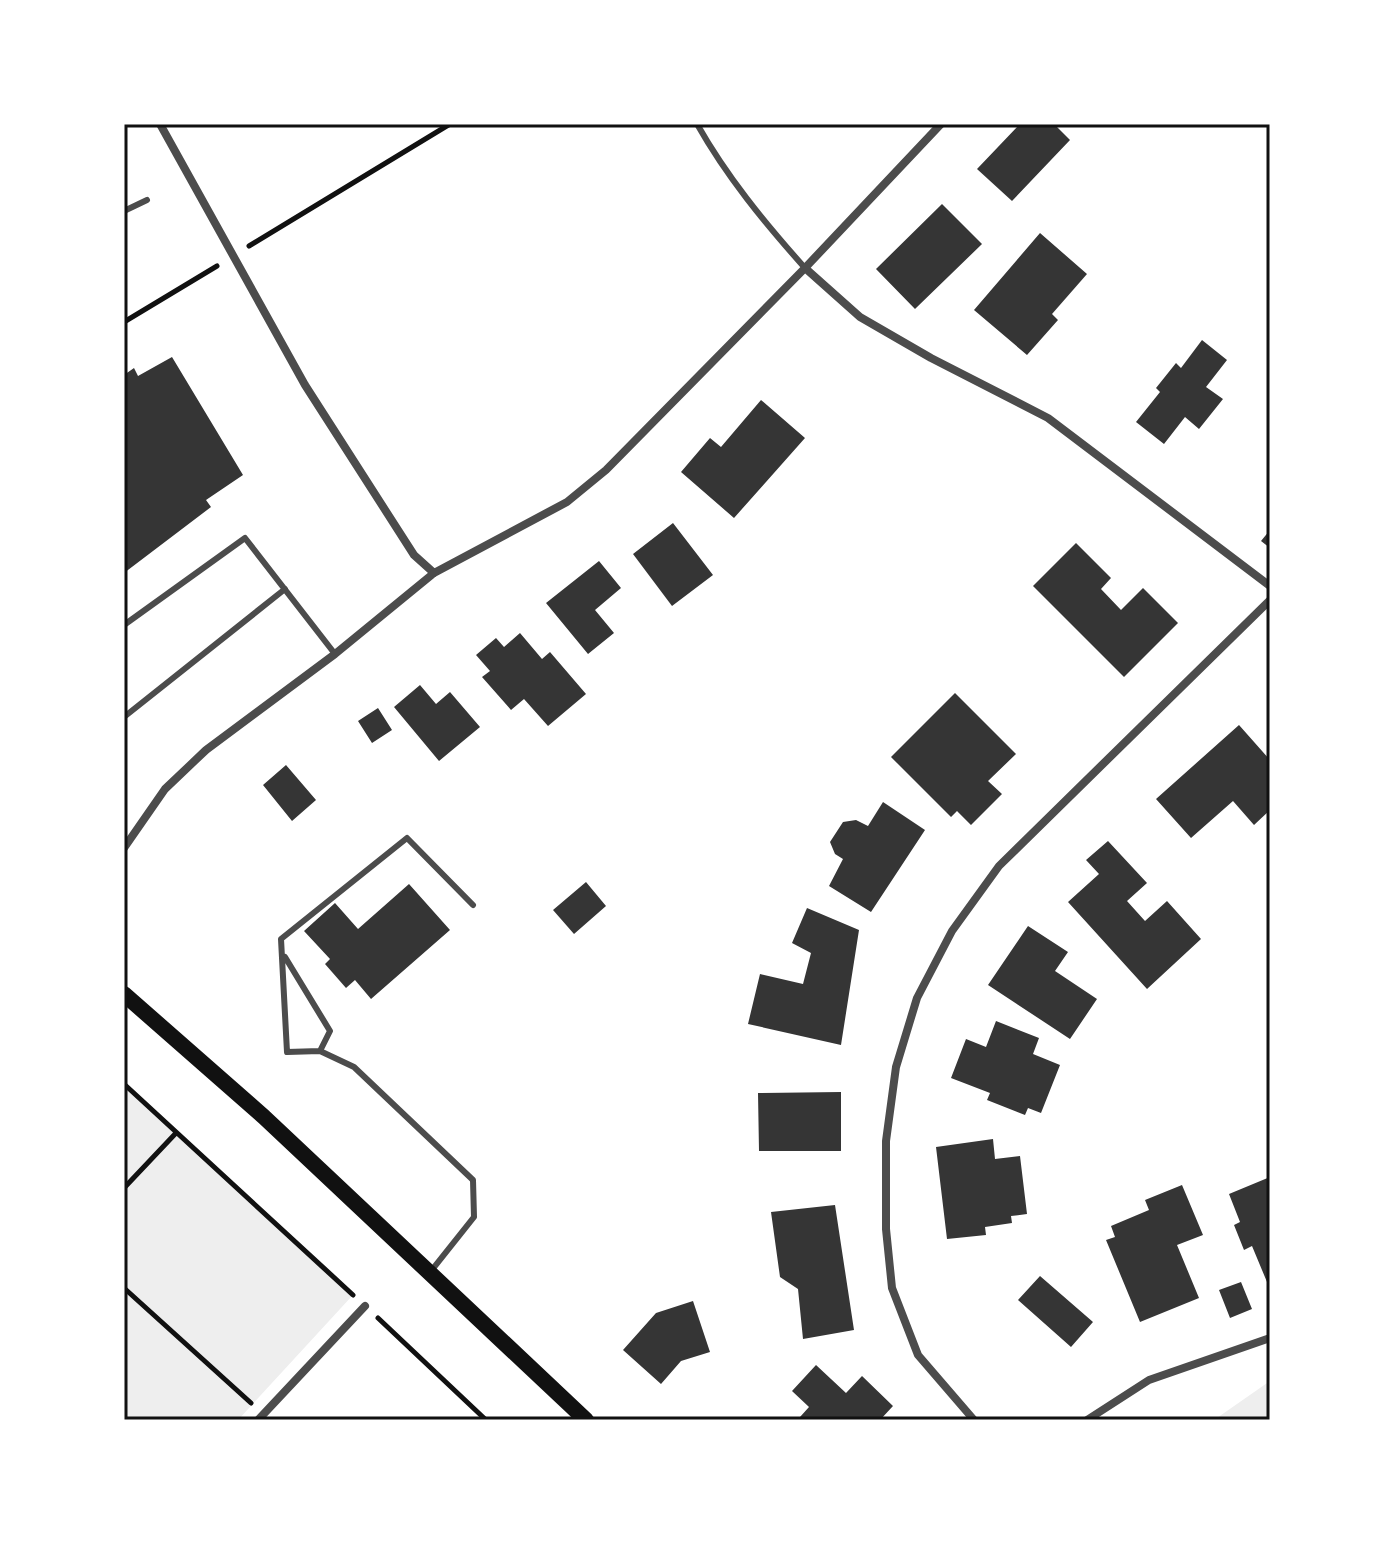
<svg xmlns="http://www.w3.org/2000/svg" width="1394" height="1544" font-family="'Golos Text',sans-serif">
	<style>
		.green { fill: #eee }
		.building { fill: #353535 }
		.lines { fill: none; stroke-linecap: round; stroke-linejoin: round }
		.path { stroke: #111; stroke-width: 5 }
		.service { stroke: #4c4c4c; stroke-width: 6 }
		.minor { stroke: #4c4c4c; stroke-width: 8 }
		.secondary { stroke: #111; stroke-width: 16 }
		.neatline { fill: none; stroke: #111; stroke-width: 3 }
	</style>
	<rect width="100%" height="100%" fill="#fff"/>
	<!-- green -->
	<path class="green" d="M 124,1084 L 352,1296 L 238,1420 L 124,1420 Z
		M 1270,1381 L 1270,1420 L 1214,1420 Z"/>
	<!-- building -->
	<path class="building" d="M 1020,124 L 1054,124 L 1070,140 L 1012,201 L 977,169 Z
		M 942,204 L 982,244 L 915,309 L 876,269 Z
		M 1040,233 L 1087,274 L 1052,314 L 1058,320 L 1027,355 L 974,310 Z
		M 1202,340 L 1227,360 L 1206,387 L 1223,399 L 1199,429 L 1185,417 L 1164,444 L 1136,422 L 1160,392 L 1156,388 L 1176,363 L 1181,368 Z
		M 172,357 L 243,475 L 206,500 L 211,507 L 124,573 L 124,375 L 134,368 L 138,376 Z
		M 761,400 L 805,438 L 734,518 L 681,472 L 710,438 L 721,447 Z
		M 673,523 L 713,575 L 672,606 L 633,554 Z
		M 1270,530 L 1270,548 L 1261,541 Z
		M 1076,543 L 1111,578 L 1101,589 L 1121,610 L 1143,588 L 1178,623 L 1124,677 L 1033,586 Z
		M 599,561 L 621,588 L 595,610 L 614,633 L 588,654 L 546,603 Z
		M 520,633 L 542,659 L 550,652 L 586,694 L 548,726 L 524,699 L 511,710 L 482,677 L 490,671 L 476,655 L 496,638 L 504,647 Z
		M 420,685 L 436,704 L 450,692 L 480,727 L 439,761 L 394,707 Z
		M 955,693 L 1016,754 L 988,781 L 1002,794 L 971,825 L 957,811 L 951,817 L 891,757 Z
		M 378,708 L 392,730 L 372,743 L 358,721 Z
		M 1239,725 L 1270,760 L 1270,810 L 1254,825 L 1233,801 L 1191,838 L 1156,799 Z
		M 286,765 L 316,800 L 292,821 L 263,785 Z
		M 883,802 L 925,830 L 871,912 L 829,886 L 843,859 L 835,854 L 830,842 L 843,822 L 856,820 L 868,826 Z
		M 1108,841 L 1147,883 L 1127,901 L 1145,921 L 1167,901 L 1201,939 L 1147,989 L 1068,902 L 1099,874 L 1086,860 Z
		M 586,882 L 606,906 L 574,934 L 553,910 Z
		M 409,884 L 450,930 L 371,999 L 355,980 L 346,988 L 325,964 L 330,959 L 304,931 L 335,903 L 358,929 Z
		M 807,908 L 859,930 L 841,1045 L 748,1024 L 760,974 L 803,984 L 811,953 L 792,943 Z
		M 1028,926 L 1068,952 L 1055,971 L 1097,999 L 1070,1039 L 988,985 Z
		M 996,1021 L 1039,1038 L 1033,1054 L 1060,1065 L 1041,1113 L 1028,1108 L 1025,1115 L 987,1100 L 990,1093 L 951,1078 L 966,1039 L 986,1047 Z
		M 841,1092 L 841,1151 L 759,1151 L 758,1093 Z
		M 993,1139 L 995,1159 L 1020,1156 L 1027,1214 L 1011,1216 L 1012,1223 L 985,1227 L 986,1235 L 947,1239 L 936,1147 Z
		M 1270,1177 L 1270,1281 L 1267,1282 L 1252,1246 L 1244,1250 L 1234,1225 L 1240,1222 L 1229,1194 Z
		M 1182,1185 L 1203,1235 L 1177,1245 L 1199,1298 L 1140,1322 L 1106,1240 L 1115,1237 L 1111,1226 L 1149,1210 L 1145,1200 Z
		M 835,1205 L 854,1330 L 803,1339 L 798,1289 L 780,1277 L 771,1212 Z
		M 1040,1276 L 1093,1322 L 1071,1347 L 1018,1300 Z
		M 1241,1282 L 1252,1309 L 1230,1318 L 1219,1290 Z
		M 693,1301 L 710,1352 L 681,1361 L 661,1384 L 623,1350 L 656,1313 Z
		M 816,1365 L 846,1393 L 862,1376 L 893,1406 L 880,1420 L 803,1420 L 800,1417 L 809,1407 L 792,1391 Z"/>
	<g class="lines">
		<!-- path -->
		<path class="path" d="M 249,246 L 450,124
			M 124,322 L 217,266
			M 124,1084 L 353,1295
			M 124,1188 L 176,1133
			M 124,1288 L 251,1403
			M 378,1318 L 486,1420"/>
		<!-- service -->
		<path class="service" d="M 697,124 C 727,177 764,222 805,268
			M 124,211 L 147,200
			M 124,625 L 245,538 L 335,654
			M 124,717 L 285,589
			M 285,957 L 330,1031 L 320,1051
			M 431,1271 L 474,1217 L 473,1180 L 354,1067 L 320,1051 L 287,1052 L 281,939 L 407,838 L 473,905"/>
		<!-- minor -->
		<path class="minor" d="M 160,124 L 305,385 L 414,555 L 434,573
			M 805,268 L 860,317 L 931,358 L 1048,418 L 1270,586
			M 124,848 L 165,789 L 206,750 L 335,654 L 434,573 L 567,502 L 606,470 L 805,268 L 941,124
			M 258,1420 L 365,1306
			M 974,1420 L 918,1355 L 892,1288 L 886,1229 L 886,1141 L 896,1067 L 917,998 L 952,931 L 999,866 L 1270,600
			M 1087,1420 L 1149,1380 L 1270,1338"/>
		<!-- secondary -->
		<path class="secondary" d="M 124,994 L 264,1117 L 586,1420"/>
	</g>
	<!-- border -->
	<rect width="1394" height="1544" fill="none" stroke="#ffffff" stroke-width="252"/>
	<rect x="126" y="126" width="1142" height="1292" class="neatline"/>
</svg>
